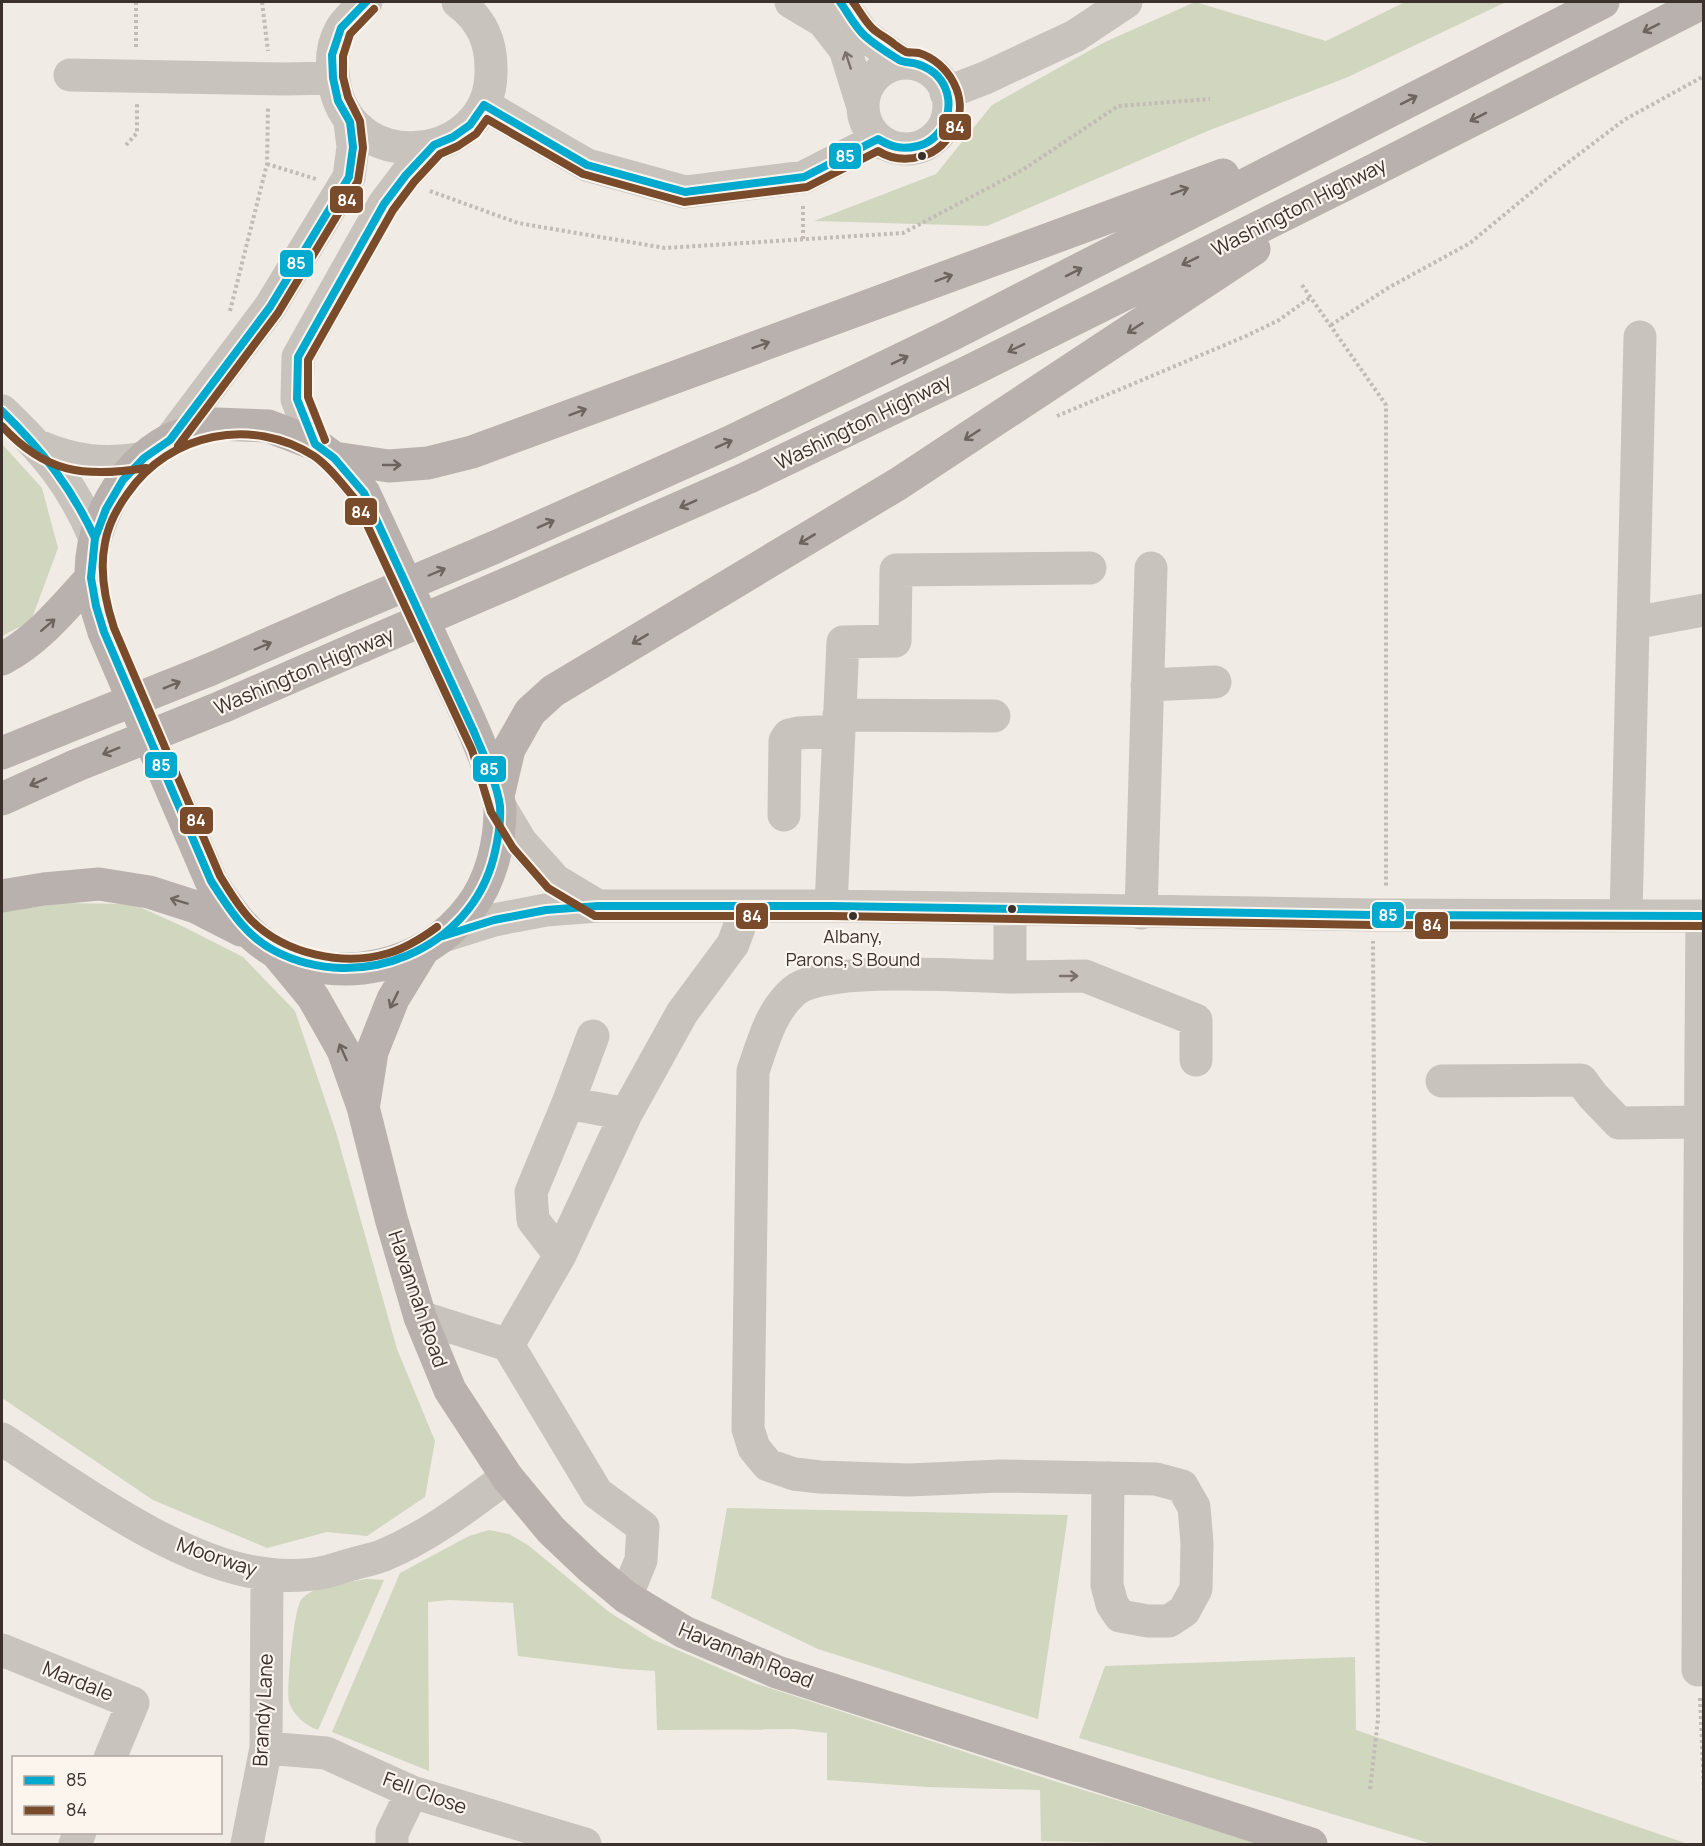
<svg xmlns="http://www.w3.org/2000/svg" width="1705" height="1846" font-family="Manrope,sans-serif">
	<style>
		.green { fill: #d1d6bf }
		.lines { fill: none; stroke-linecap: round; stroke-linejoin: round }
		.path { stroke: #c2bbb6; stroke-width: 4; stroke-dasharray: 3 3; stroke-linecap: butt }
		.minor { stroke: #c9c3be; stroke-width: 33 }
		.major { stroke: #b8b1ad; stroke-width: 33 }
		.major-bridge { stroke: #b8b1ad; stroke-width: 33 }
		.bus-1-casing { stroke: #fbf5ee; stroke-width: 12 }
		.bus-2-casing { stroke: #fbf5ee; stroke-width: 12 }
		.bus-1 { stroke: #00a9ce; stroke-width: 8 }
		.bus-2 { stroke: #7a4b2a; stroke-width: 8 }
		.oneway { stroke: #6d645f }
		.oneway2 { stroke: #7b726d }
		.bus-dot { fill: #3b302b; stroke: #fbf5ee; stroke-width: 2 }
		.labels { text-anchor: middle; stroke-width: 4.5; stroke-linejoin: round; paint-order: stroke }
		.bus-label { font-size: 18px; fill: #3b302b; stroke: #fbf5ee }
		.street-label { font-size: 20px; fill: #3b302b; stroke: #fbf5ee }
		.line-badge { stroke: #fbf5ee; stroke-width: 2 }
		.badge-label { font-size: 16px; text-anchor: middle; font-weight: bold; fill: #fff }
	</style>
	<rect width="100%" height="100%" fill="#f0ebe5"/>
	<!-- green -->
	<path class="green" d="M 1195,2 L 1326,41 L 1405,2 L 1506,2 L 1348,77 L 1210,130 L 987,226 L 814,221 L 936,174 L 992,105 L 1105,42 Z
		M 2,444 L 42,488 L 58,548 L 31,621 L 2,636 Z
		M 62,903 L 133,904 L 184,927 L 243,957 L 295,1011 L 336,1132 L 397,1349 L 435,1441 L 425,1497 L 367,1536 L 327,1532 L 267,1548 L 153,1500 L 2,1398 L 2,912 Z
		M 727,1508 L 1068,1515 L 1038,1719 L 818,1649 L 711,1598 Z
		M 489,1530 L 509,1534 L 528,1545 L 609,1612 L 652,1639 L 754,1683 L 1054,1781 L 1261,1844 L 1169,1844 L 1041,1841 L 1040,1790 L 927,1787 L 827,1780 L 827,1733 L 794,1729 L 657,1730 L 655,1671 L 624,1669 L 518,1656 L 513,1603 L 450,1600 L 428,1602 L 429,1771 L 332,1732 L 400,1573 L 469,1536 Z
		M 367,1579 L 384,1580 L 318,1730 C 306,1726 293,1715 289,1702 C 286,1691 294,1609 301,1600 C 312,1585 349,1582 367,1579 Z
		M 1355,1657 L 1356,1730 L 1688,1844 L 1432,1844 L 1079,1738 L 1105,1666 Z"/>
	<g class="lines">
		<!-- path -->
		<path class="path" d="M 136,2 L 136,49
			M 262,2 L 268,51
			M 126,145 L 137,133 L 137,104
			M 267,164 L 316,179
			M 430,191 L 518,223 L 665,248 L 903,233 L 1024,169 L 1118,106 L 1210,99
			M 803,239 L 803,204
			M 1302,285 L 1386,405 L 1386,887
			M 230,311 L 267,164 L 268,107
			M 1331,325 L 1388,288 L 1470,243 L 1562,167 L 1624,120 L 1704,76
			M 1057,416 L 1246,336 L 1279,320 L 1311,297
			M 1700,1698 L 1704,1792
			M 1370,1789 L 1378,1719 L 1373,941"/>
		<!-- minor -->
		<path class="minor" d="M 366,2 C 358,10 347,19 341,29 C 331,46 331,68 335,87 C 355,178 490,161 491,73 C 492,42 482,20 458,2
			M 791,2 L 823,21 L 845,49 L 862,104
			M 840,2 L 864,35 L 902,62
			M863 106a43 43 0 1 1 86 0a43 43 0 1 1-86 0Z
			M 70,75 L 285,79 L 333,78
			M 946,93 L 985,78 L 1075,36 L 1126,2
			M 484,105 L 587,165 L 685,192 L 804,177 L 878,139
			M 2,411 C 45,452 71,482 95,538
			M 170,440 L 270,307 L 349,177 L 353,147 L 350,122
			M 315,444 L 297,399 L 298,357 L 384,204 L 406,175 L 434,145
			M 38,446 C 76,462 104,465 144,458
			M 1633,623 L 1704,610
			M 1147,685 L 1215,682
			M 839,715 L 994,716
			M 500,807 L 521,842 L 555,880 L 598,906
			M 784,815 L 785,741 L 789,735 L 798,733 L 839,731
			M 831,906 L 843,642 L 895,641 L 896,570 L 1090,568
			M 1010,910 L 1010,977 C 967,976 823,965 794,991 C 770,1012 763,1043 753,1071 L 748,1429 L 754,1448 L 768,1465 L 794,1474 L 820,1477 L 909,1480 L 1000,1476 L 1156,1479 L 1182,1486 L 1194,1507 L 1197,1543 L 1196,1589 L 1184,1611 L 1169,1621 L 1148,1621 L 1120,1616 L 1112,1604 L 1107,1585 L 1108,1478
			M 1141,913 L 1151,568
			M 1626,916 L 1640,337
			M 1702,916 L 1700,1184 L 1704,1184
			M 443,936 L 494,920 L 546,910 L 598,906 L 831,906 L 1373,915 L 1704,916
			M 1010,977 L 1085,976 L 1196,1020 L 1196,1060
			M 1442,1081 L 1581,1080 L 1593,1096 L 1619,1123 L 1701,1122
			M 568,1103 L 593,1036
			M 560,1255 L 533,1220 L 531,1192 L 568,1103 L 626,1114
			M 420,1317 L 508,1345 L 597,1493 L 643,1527 L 641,1560 L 626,1597
			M 508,1345 L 560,1255 L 626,1114 L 682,1013 L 733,944 L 747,906
			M 2,1439 C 74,1486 182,1566 268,1574 C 282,1576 299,1576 314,1574 C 327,1573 340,1567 353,1564 C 363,1561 374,1559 384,1555 C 429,1536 468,1506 507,1477
			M 2,1650 L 133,1703 L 110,1758
			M 1698,1670 L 1700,1184
			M 266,1748 L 326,1753 L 412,1792 L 585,1844
			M 75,1844 L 80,1832
			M 247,1844 L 266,1748 L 267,1574
			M 392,1844 L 392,1833 L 412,1792"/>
		<!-- major -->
		<path class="major" d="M 217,424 L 268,426 L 315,444 L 334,458 L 364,493 C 394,557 424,622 454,687 C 468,717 482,747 492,779 C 495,789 500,799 500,810 C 500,843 491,881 470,908 C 426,967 339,987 274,951 C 245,934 228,908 211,881 L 104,632 C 99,615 92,597 91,579 C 89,525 121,466 169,440 C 183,433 202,429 217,424 Z
			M 334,458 L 389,466 L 428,463 L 472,452 L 1223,175
			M 493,548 L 730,442 L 951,335 L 1603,2
			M 509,583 L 747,478 L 968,372 L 1374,170 L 1704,2
			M 2,659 C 38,640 64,608 91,578
			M 209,670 L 344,611
			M 224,706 L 362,646
			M 2,753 L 59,730
			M 498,796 L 509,749 L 530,712 L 553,691 L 898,484 L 1254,249
			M 2,799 L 75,766
			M 2,896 L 44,889 L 99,884 L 149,892 L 196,907 L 241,930
			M 275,951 L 313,997 L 343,1050 L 363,1107 L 391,1218 L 420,1317 L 450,1390 L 507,1477 L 551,1530 L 590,1567 L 626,1597 L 684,1632 L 777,1672 L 1311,1844
			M 364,1103 L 372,1052 L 393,999 L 423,950"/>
		<!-- major-bridge -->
		<path class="major-bridge" d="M 344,611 L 493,548
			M 362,646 L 509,583
			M 59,730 L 209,670
			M 75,766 L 224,706"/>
		<!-- bus-1 casing -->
		<g class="bus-1-casing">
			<path id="bus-1" d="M 366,2 L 341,28 L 332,55 L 333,78 L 338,101 L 350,122 L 353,147 L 349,177 L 270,307 L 170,440 L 144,458 L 123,480 L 106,509 L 95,538 L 91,578 L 96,606 L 104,632 L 211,881 C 228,907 246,937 275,951 C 360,995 471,950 494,856 C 498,840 501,822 500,806 C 497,783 483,754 474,732 L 364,493 L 334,458 L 315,444 L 297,399 L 298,357 L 384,204 L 406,175 L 434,145 L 453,137 L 470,125 L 484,105 L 587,165 L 685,192 L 804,177 L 878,139 C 891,147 902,150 918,146 C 946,139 958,102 940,79 C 935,72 925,66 917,64 C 911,62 905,63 899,60 C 888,53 875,45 865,36 C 855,27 848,13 840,2
				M 2,411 C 42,450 71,487 95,538
				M 443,936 L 494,920 L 546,910 L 598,906 L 831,906 L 1373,915 L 1704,916"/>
		</g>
		<!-- bus-2 casing -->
		<g class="bus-2-casing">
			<path id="bus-2" d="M 2,426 C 45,473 84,478 146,468
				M 325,440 L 308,397 L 308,360 L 393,210 L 414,182 L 440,154 L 458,146 L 476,134 L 487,119 L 583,174 L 684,202 L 807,187 L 878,151 C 891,159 906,161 922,156 C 938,152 947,141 955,127 C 970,98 948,62 919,53 C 915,52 910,53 906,52 C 902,50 897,46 894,44 C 887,38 878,34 872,28 C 864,20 859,10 853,2
				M 178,446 L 278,313 L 358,181 L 363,148 L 360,121 L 348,97 L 343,77 L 343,56 L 350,34 L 374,9
				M 437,927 C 422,938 406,948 389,953 C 343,967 286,954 252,921 C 239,908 230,892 220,876 L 114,628 C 105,601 99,572 105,543 C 108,525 117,508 128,493 C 169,433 252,416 314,456 C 330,467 342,484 355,499 L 472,750 L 491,812 L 513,848 L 548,888 L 595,916 L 831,916 L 1373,925 L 1704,926"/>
		</g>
		<!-- bus-1 -->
		<use href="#bus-1" class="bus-1"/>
		<!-- bus-2 -->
		<use href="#bus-2" class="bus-2"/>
	</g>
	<!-- one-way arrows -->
	<defs><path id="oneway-shaft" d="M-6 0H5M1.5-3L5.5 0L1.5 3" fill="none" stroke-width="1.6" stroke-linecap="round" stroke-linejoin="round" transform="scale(1.5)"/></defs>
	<g class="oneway">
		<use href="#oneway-shaft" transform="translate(1651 28) rotate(153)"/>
		<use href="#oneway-shaft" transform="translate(1409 100) rotate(-27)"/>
		<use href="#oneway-shaft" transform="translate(1478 117) rotate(153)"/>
		<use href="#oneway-shaft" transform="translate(1180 191) rotate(-20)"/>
		<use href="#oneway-shaft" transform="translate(1190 261) rotate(154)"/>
		<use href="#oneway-shaft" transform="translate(1074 272) rotate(-27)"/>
		<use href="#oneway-shaft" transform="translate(944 278) rotate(-20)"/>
		<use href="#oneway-shaft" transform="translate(1135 328) rotate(147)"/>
		<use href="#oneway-shaft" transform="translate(761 345) rotate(-20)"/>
		<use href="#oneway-shaft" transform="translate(1016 348) rotate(154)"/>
		<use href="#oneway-shaft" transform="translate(900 360) rotate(-26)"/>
		<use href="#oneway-shaft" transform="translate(578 412) rotate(-21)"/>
		<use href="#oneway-shaft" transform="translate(972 435) rotate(147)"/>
		<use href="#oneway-shaft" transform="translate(724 444) rotate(-24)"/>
		<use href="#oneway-shaft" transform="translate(392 465)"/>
		<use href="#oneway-shaft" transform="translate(688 504) rotate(156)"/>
		<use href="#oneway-shaft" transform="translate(546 524) rotate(-24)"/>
		<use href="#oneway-shaft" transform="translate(807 539) rotate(149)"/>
		<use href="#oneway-shaft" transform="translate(437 572) rotate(-23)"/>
		<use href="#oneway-shaft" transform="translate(48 625) rotate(-41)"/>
		<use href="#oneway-shaft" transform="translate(640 639) rotate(149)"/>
		<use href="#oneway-shaft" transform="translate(263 646) rotate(-23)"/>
		<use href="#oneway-shaft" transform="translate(172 685) rotate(-22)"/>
		<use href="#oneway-shaft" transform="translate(111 751) rotate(158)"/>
		<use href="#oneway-shaft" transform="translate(38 782) rotate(156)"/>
		<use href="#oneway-shaft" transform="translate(179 901) rotate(-163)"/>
		<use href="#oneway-shaft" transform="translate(394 1000) rotate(116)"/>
		<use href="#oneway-shaft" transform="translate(343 1052) rotate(-114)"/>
	</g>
	<g class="oneway2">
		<use href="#oneway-shaft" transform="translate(848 60) rotate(-108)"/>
		<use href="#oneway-shaft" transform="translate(1069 976)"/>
	</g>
	<!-- markers -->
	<g class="bus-dot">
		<circle cx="922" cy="156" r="5"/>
		<circle cx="1012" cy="909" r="5"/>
		<circle cx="853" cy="916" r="5"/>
	</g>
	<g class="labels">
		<!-- bus labels -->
		<g class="bus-label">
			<text x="853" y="943">Albany,<tspan x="853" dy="23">Parons, S Bound</tspan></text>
		</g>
		<!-- street labels -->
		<g class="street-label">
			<text transform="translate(1299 207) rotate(-27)" y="7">Washington Highway</text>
			<text transform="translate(863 422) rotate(-26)" y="7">Washington Highway</text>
			<text transform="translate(304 671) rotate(-23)" y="7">Washington Highway</text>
			<text transform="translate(418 1299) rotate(71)" y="7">Havannah Road</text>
			<text transform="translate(217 1557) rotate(19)" y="7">Moorway</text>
			<text transform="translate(746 1655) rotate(22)" y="7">Havannah Road</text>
			<text transform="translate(78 1681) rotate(22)" y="7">Mardale</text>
			<text transform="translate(263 1710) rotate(-87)" y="7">Brandy Lane</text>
			<text transform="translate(425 1793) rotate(20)" y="7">Fell Close</text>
		</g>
	</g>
	<g class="line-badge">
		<rect x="938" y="113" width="34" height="28" rx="6" fill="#7a4b2a"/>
		<rect x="828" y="142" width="34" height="28" rx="6" fill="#00a9ce"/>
		<rect x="329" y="185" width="35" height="29" rx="6" fill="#7a4b2a"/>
		<rect x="279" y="249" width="35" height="29" rx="6" fill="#00a9ce"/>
		<rect x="344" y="497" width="34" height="29" rx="6" fill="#7a4b2a"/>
		<rect x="144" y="751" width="34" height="28" rx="6" fill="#00a9ce"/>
		<rect x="472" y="755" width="35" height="28" rx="6" fill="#00a9ce"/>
		<rect x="179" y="806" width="35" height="29" rx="6" fill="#7a4b2a"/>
		<rect x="1371" y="901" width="34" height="28" rx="6" fill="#00a9ce"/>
		<rect x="735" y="902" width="34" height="28" rx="6" fill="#7a4b2a"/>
		<rect x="1414" y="911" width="35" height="29" rx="6" fill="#7a4b2a"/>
	</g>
	<g class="badge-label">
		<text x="955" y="133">84</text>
		<text x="845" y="162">85</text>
		<text x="347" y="206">84</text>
		<text x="296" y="269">85</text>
		<text x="361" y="518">84</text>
		<text x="161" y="771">85</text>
		<text x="489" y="775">85</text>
		<text x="196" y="826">84</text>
		<text x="1388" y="921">85</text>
		<text x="752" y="922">84</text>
		<text x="1432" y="931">84</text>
	</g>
	<!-- border -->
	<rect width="1705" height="1846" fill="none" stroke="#3b302b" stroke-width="6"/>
	<!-- legend -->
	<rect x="12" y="1756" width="210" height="78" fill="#fbf5ee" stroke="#aea6a0" stroke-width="1.5"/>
	<rect x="24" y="1776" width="30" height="9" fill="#00a9ce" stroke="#aea6a0" stroke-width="1.5"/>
	<text x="66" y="1786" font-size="18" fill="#3b302b">85</text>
	<rect x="24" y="1806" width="30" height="9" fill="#7a4b2a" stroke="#aea6a0" stroke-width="1.5"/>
	<text x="66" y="1816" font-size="18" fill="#3b302b">84</text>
</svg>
